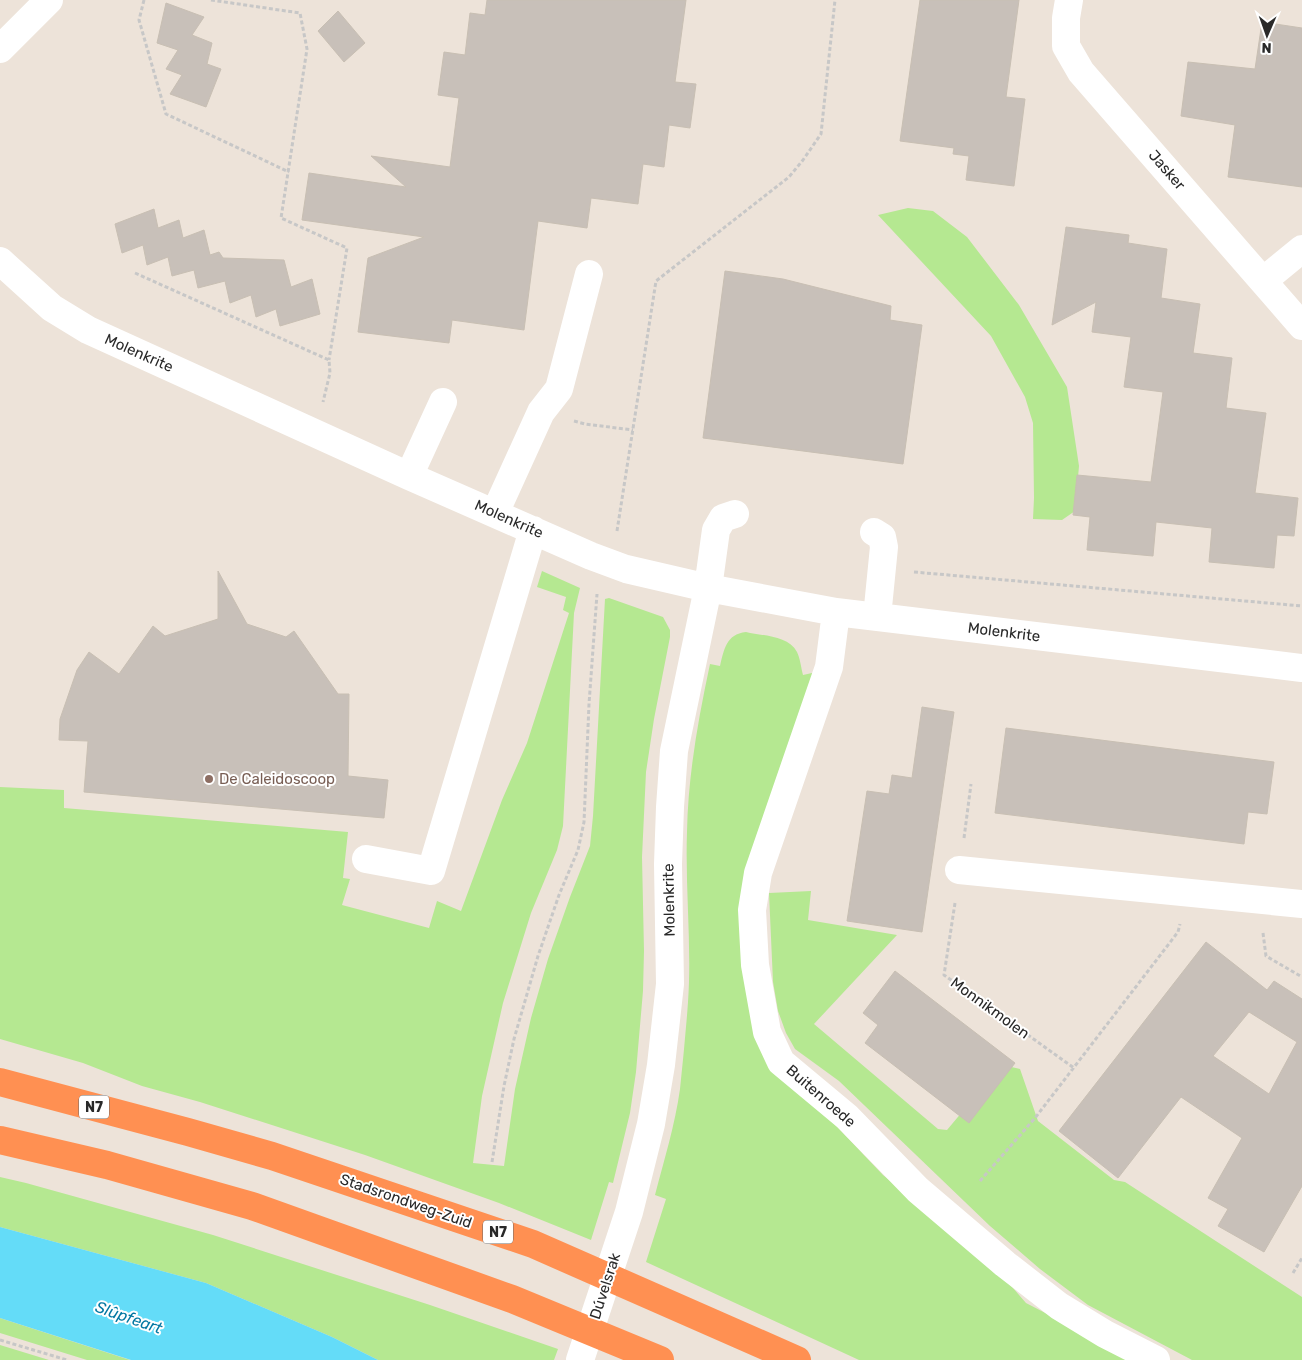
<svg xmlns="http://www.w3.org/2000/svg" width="1302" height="1360" font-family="Rubik,sans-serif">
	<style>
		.green { fill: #b5e891 }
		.water { fill: #64dcf8 }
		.building { fill: #c8c0b9; stroke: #c8bfb3; fill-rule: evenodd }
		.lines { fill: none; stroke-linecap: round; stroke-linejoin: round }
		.path { stroke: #c7c7c7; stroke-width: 3; stroke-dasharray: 4 2.5; stroke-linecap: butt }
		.minor { stroke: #fff; stroke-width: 28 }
		.highway { stroke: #ff9052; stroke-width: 28 }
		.education-dot { fill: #8d6e63; stroke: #fff; stroke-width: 2 }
		.labels { text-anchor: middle; stroke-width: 4; stroke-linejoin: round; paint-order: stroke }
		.shield { fill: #fff; stroke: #696969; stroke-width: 1 }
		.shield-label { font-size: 14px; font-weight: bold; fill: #292929 }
		.street-label { font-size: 15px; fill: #292929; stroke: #fff }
		.education-label { font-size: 15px; fill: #785e54; stroke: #fff; text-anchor: start }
		.water-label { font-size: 16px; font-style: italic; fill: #0378a3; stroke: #fff }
	</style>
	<rect width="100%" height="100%" fill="#ede3d9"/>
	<!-- green -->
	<path class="green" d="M 908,208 L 933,211 L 967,237 L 1019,305 L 1067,387 L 1079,466 L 1075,511 L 1062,520 L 1033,519 L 1034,498 L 1033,423 L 1025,397 L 991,336 L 878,215 Z
		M 542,571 L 580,588 L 574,613 L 563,826 L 557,850 L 531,913 L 503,1003 L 482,1096 L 473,1163 L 504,1166 L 515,1089 L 531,1018 L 548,959 L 570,897 L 590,846 L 593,816 L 605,599 L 609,598 L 663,617 L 670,630 L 670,637 L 654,719 L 646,772 L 642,857 L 644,951 L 643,991 L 636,1072 L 630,1113 L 613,1183 L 609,1182 L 591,1240 L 499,1203 L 365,1155 L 200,1102 L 142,1086 L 83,1063 L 0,1039 L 0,787 L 64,790 L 64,808 L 348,832 L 343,878 L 350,879 L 342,905 L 429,928 L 437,901 L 461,911 L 502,800 L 527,743 L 569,613 L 563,610 L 566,597 L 537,587 Z
		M 746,632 C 762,636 788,635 797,652 C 800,658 801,667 803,675 L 812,673 L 814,678 L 748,872 L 757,1023 L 823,1112 L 883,1175 L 993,1265 L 1026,1303 L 1136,1360 L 859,1360 L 646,1262 L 666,1199 L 655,1195 C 664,1160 675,1125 680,1089 C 683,1060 686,1031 688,1002 C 692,946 685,889 687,832 C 688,776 698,720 710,664 L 720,666 C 724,650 726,634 746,632 Z
		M 811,891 L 808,920 L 897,935 L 814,1024 L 938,1129 L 947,1130 L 994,1074 L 1007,1066 L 1020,1069 L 1038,1121 L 1114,1180 L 1125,1182 L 1302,1297 L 1302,1360 L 1192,1360 L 1088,1305 L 1040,1269 L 990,1226 L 839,1081 L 795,1049 L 786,1033 L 778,1011 L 773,982 L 769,893 Z
		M 0,1177 L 26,1183 L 213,1235 L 430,1305 L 558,1349 L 554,1360 L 378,1360 L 332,1337 L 206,1283 L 0,1227 Z
		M 0,1318 L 6,1320 L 130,1360 L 87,1360 L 0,1333 Z
		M 0,1345 L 49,1360 L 0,1360 Z"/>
	<!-- water -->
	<path class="water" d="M 0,1227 L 206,1283 L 332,1337 L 378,1360 L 131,1360 L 0,1318 Z"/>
	<!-- building -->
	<path class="building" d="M 487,0 L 686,0 L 675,82 L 696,84 L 690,128 L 669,125 L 664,167 L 643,164 L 638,204 L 591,198 L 587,228 L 538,221 L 524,330 L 452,320 L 449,343 L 358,332 L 368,258 L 424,237 L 302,220 L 309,173 L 406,187 L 371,156 L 450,167 L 459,98 L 438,95 L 444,52 L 465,55 L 470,13 L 485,15 Z
		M 920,0 L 1019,0 L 1006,97 L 1025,99 L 1014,186 L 966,180 L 969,156 L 953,154 L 954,148 L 900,141 Z
		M 166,3 L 204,17 L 192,35 L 212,43 L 207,64 L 221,69 L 206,107 L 170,94 L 182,75 L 166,69 L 178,50 L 157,43 Z
		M 338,11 L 365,43 L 344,62 L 318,31 Z
		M 1262,22 L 1302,28 L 1302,187 L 1228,177 L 1235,125 L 1181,116 L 1188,62 L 1255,69 Z
		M 154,209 L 158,228 L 179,220 L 183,238 L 204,230 L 210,255 L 219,252 L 223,258 L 284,260 L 291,287 L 312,279 L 320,314 L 280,326 L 276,309 L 256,317 L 251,295 L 230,303 L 225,281 L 198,288 L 194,270 L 172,276 L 168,257 L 147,265 L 143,245 L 122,253 L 115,224 Z
		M 1066,227 L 1129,235 L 1128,243 L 1167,249 L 1161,298 L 1200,304 L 1193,353 L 1232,358 L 1226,408 L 1266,413 L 1255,493 L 1298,498 L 1294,536 L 1277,535 L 1274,568 L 1209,562 L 1212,528 L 1156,522 L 1153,556 L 1087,550 L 1090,517 L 1073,515 L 1077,475 L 1151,482 L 1163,392 L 1124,387 L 1131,337 L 1092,332 L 1096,302 L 1052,325 Z
		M 725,271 L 783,279 L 891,306 L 890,320 L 922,325 L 903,464 L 703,438 Z
		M 218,571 L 247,624 L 286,637 L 294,631 L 338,694 L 349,694 L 348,776 L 388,780 L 384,818 L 84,792 L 88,741 L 59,740 L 60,719 L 77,670 L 89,652 L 119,674 L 153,626 L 165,636 L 218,619 Z
		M 922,707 L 954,712 L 922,932 L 847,921 L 867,791 L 889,794 L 892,775 L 912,778 Z
		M 1006,728 L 1274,762 L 1267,814 L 1248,812 L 1244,844 L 995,813 Z
		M 1206,942 L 1267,990 L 1274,981 L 1302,999 L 1302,1186 L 1264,1252 L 1218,1226 L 1228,1209 L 1208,1198 L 1242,1138 L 1181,1097 L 1118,1178 L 1059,1131 ZM 1249,1012 L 1297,1042 L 1269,1094 L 1213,1056 Z
		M 895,971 L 1015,1063 L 969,1123 L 865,1043 L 878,1025 L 863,1013 Z"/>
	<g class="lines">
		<!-- path -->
		<path class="path" d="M 144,0 L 139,20 L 166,114 L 289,172
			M 211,0 L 300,13 L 307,49 L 281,218 L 347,248 L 329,360
			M 135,273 L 329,360 L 330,373 L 323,402
			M 574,421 L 585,424 L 633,430
			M 617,531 L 656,281 L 789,177 L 803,160 L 821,134 L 835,0
			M 914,572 L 1302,606
			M 964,838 L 971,784
			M 955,903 L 944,975 L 1074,1068
			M 1263,933 L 1266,956 L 1302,977
			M 492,1162 L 504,1086 L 514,1039 L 538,956 L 559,895 L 578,850 L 584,822 L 589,704 L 597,594
			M 980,1181 L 1035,1118 L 1178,932 L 1180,924
			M 1293,1273 L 1302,1258
			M 0,1340 L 67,1360"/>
		<!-- minor -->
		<path class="minor" d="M 1069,0 L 1066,18 L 1066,46 L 1081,72 L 1302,326
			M 0,49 L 49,0
			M 0,261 L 52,308 L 88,330 L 409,476 L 591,556 L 626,569 L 708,588 L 836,612 L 1302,668
			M 1263,281 L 1302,249
			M 409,476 L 443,402
			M 495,513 L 541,412 L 559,389 L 589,274
			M 874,532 L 882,537 L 884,547 L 877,617
			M 836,612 L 829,667 L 758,873 L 752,910 L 755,965 L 767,1032 L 781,1062 L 847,1117 L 918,1190 L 1005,1264 L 1059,1306 L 1105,1334 L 1156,1360
			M 366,859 L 431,871 L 533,530
			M 959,870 L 1302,904
			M 580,1360 L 629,1212 L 651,1124 L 661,1065 L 670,984 L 668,864 L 670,807 L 674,751 L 708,588 L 716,530 L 723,518 L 735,514"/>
		<!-- highway -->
		<path class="highway" d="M 0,1082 L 188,1132 L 272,1156 L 533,1244 L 797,1360
			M 0,1140 L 107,1165 L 252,1206 L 512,1299 L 660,1360"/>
	</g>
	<!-- markers -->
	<circle class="education-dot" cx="209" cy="779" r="5"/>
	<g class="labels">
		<!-- shield labels -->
		<g class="shield">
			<rect x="79" y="1095.5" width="30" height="23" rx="4"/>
			<rect x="483" y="1220.5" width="30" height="23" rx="4"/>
		</g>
		<g class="shield-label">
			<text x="94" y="1112">N7</text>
			<text x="498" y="1237">N7</text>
		</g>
		<!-- street labels -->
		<g class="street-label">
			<text transform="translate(1167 170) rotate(49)" y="5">Jasker</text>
			<text transform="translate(139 353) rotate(24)" y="5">Molenkrite</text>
			<text transform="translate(509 519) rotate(24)" y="5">Molenkrite</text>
			<text transform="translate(1004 632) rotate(7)" y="5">Molenkrite</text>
			<text transform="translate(669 900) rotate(-91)" y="5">Molenkrite</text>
			<text transform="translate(990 1008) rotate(36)" y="5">Monnikmolen</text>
			<text transform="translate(821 1096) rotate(41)" y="5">Buitenroede</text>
			<text transform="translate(406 1201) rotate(19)" y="5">Stadsrondweg-Zuid</text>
			<text transform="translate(605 1286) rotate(-72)" y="5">Dúvelsrak</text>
		</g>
		<!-- education labels -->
		<g class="education-label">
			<text x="219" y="784">De Caleidoscoop</text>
		</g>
		<!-- water labels -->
		<g class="water-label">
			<text transform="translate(129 1317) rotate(19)" y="6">Slûpfeart</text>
		</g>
	</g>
	<!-- north arrow -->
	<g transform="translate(1267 35) rotate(182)" stroke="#ffffff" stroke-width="4" paint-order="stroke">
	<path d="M0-4L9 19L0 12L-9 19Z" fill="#292929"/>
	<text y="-8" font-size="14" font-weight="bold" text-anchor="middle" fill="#292929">N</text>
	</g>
</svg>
